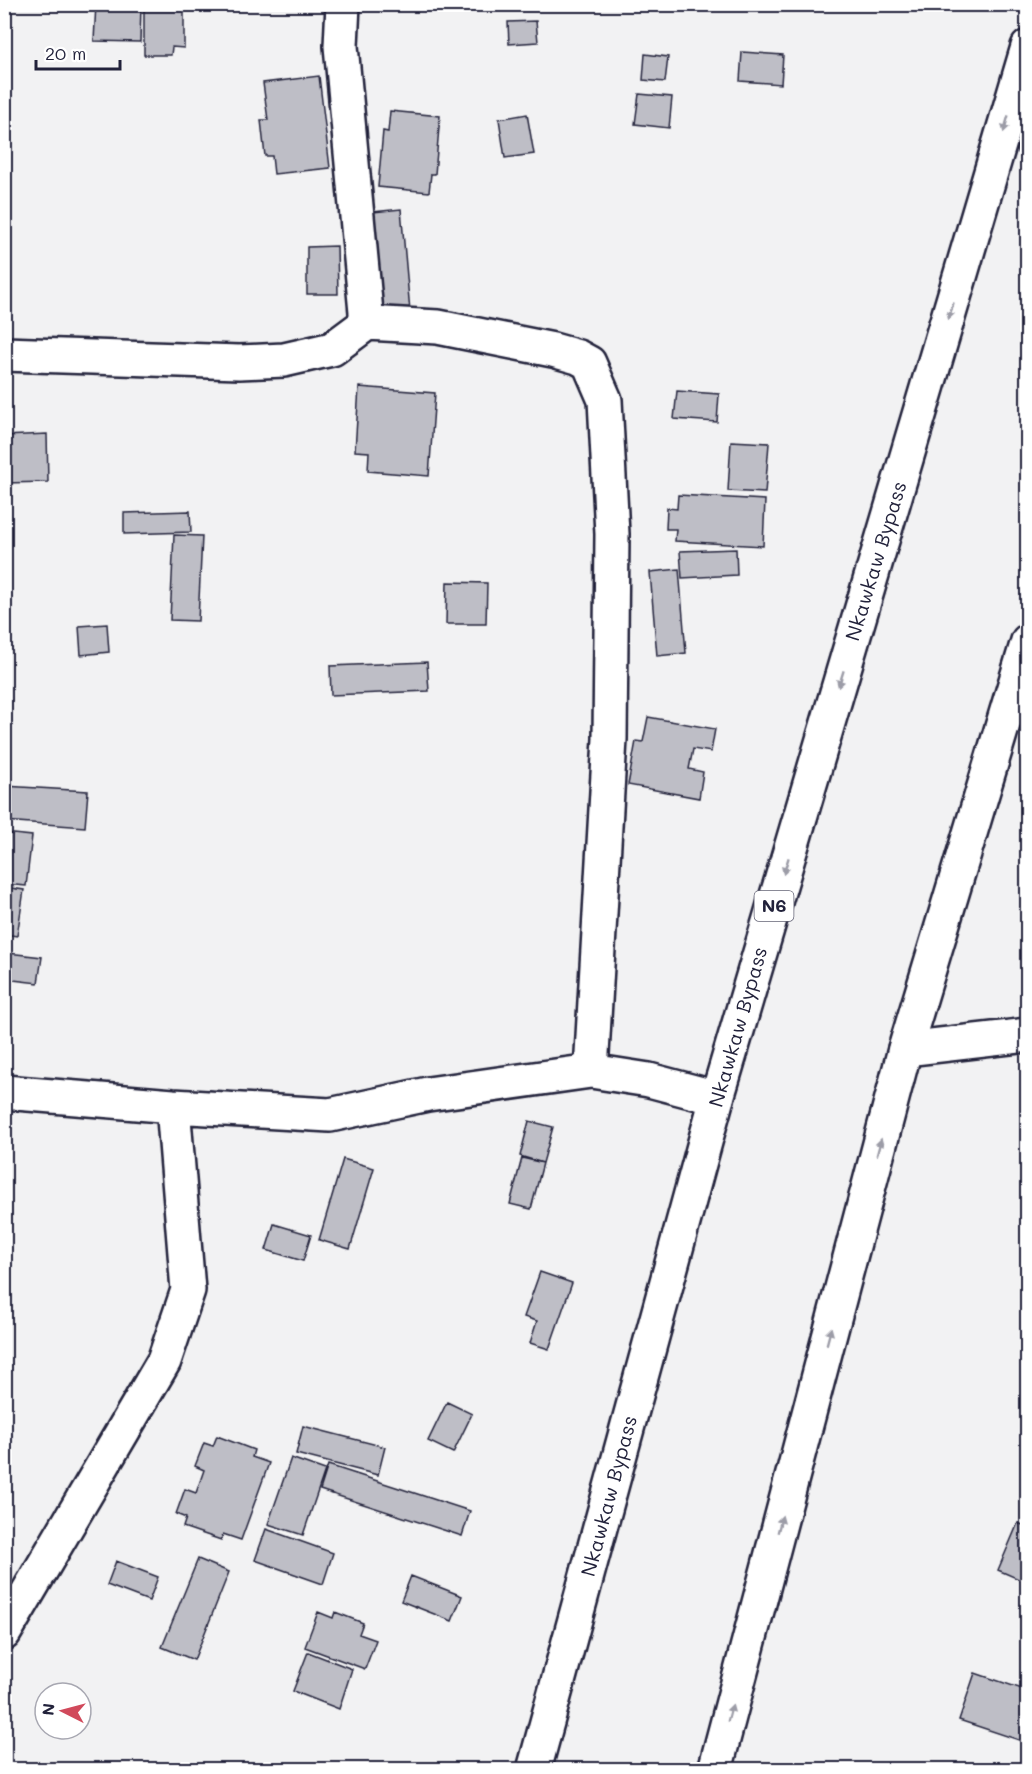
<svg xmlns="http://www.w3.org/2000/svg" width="1032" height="1774" font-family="Mali,sans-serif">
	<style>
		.building { fill: #bebec6; stroke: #22223b; stroke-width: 1.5 }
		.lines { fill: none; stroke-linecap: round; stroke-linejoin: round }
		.street-casing { stroke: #22223b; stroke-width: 38 }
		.highway-casing { stroke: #22223b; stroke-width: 38 }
		.street { stroke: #fff; stroke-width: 33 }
		.highway { stroke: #fff; stroke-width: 33 }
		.oneway { fill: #9c9ca7 }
		.labels { text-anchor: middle; stroke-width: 4.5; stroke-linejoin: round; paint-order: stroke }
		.shield { fill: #fff; stroke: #646476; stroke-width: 1.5 }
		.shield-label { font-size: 18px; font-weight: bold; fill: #22223b }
		.street-label { font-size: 20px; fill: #22223b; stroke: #fff }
	</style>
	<rect width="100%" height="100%" fill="#f2f2f3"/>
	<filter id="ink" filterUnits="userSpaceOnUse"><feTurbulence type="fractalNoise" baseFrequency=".0167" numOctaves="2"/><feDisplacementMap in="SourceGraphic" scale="12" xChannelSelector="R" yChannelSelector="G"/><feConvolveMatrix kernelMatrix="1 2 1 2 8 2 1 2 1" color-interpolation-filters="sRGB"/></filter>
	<g filter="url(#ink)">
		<!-- building -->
		<path class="building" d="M 96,4 L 141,4 L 140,42 L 94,41 Z
			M 144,4 L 184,4 L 184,48 L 172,47 L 171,55 L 144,55 Z
			M 536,21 L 538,42 L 509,44 L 508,22 Z
			M 742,52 L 783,55 L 781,84 L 740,81 Z
			M 645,54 L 668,57 L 665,82 L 643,80 Z
			M 319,76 L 330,168 L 274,174 L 272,156 L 265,156 L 261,120 L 268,120 L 263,83 Z
			M 639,94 L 672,97 L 669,128 L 635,124 Z
			M 390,111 L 440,116 L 435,174 L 431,174 L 429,192 L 378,187 L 383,131 L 388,132 Z
			M 527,114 L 534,154 L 505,158 L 499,119 Z
			M 401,209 L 410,311 L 382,313 L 373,212 Z
			M 337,246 L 338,294 L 307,294 L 307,247 Z
			M 359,387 L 435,393 L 429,476 L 368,471 L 369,452 L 355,451 Z
			M 677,391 L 719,394 L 717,422 L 674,419 Z
			M 47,434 L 48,482 L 4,483 L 4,436 Z
			M 731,441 L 769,443 L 765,493 L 728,491 Z
			M 678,495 L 765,500 L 763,546 L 675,541 L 676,529 L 666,529 L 667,508 L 677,509 Z
			M 190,511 L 191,532 L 124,534 L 124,513 Z
			M 174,535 L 202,536 L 198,621 L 170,620 Z
			M 736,549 L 737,575 L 682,578 L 680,551 Z
			M 679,569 L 686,653 L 657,656 L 650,572 Z
			M 447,582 L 487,583 L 486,624 L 446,624 Z
			M 107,624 L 109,652 L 81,655 L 79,626 Z
			M 427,662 L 429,691 L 331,695 L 330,666 Z
			M 648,717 L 715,729 L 711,752 L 693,749 L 689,769 L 703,772 L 699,798 L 628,785 L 636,741 L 643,742 Z
			M 4,786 L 88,791 L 85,827 L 4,821 Z
			M 4,833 L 32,836 L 26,886 L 4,884 Z
			M 4,887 L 24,890 L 17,936 L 4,934 Z
			M 8,953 L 42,957 L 38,983 L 5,979 Z
			M 529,1121 L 553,1127 L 543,1163 L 520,1156 Z
			M 522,1158 L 543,1163 L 531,1209 L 510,1204 Z
			M 343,1159 L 374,1168 L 350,1249 L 319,1240 Z
			M 274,1224 L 311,1235 L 303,1261 L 266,1250 Z
			M 540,1272 L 572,1283 L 549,1349 L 530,1343 L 537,1321 L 524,1317 Z
			M 447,1402 L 472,1414 L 453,1453 L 428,1441 Z
			M 303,1426 L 385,1447 L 378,1475 L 296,1454 Z
			M 217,1436 L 254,1450 L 252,1457 L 269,1463 L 241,1540 L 223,1534 L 221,1540 L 183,1527 L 186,1518 L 176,1514 L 185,1489 L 196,1493 L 204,1470 L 195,1466 L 204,1443 L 213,1446 Z
			M 291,1458 L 325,1470 L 303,1535 L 268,1524 Z
			M 328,1465 L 470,1511 L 462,1536 L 320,1490 Z
			M 1018,1523 L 1028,1527 L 1028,1583 L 998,1570 Z
			M 266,1529 L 333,1553 L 323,1584 L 255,1560 Z
			M 198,1559 L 229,1572 L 194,1660 L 162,1647 Z
			M 116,1561 L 158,1577 L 149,1601 L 107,1585 Z
			M 411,1576 L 462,1596 L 452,1621 L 401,1601 Z
			M 318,1612 L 333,1618 L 335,1612 L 363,1623 L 359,1634 L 376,1640 L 365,1669 L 305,1647 Z
			M 308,1652 L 352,1669 L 339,1709 L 293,1691 Z
			M 975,1673 L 1028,1691 L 1028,1743 L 959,1720 Z"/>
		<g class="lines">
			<!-- street casing -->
			<g class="street-casing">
				<path id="street" d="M 343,4 L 341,46 L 367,323
					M 4,354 L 239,362 L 284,360 L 332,349 L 367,323 L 438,327 L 553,350 L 578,357 L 589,363 L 605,400 L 612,534 L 610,739 L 591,1071
					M 905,1049 L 1028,1035
					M 4,1092 L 173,1106 L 330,1115 L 428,1094 L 591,1071 L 649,1080 L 717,1098
					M 4,1633 L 164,1361 L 188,1290 L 173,1106"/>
			</g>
			<!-- highway casing -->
			<g class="highway-casing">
				<path id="highway" d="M 534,1770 L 717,1098 L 1028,47
					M 715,1770 L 905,1049 L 1028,641"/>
			</g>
			<!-- street -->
			<use href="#street" class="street"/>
			<!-- highway -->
			<use href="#highway" class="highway"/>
		</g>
		<!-- one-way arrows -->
		<defs><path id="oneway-solid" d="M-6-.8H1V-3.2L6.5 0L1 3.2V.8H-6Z" transform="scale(1.5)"/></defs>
		<g class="oneway">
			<use href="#oneway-solid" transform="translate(1006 124) rotate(106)"/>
			<use href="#oneway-solid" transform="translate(951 311) rotate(107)"/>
			<use href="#oneway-solid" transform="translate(841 679) rotate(107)"/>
			<use href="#oneway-solid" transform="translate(786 866) rotate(107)"/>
			<use href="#oneway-solid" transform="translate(879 1147) rotate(-75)"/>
			<use href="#oneway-solid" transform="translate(829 1336) rotate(-75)"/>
			<use href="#oneway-solid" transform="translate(780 1524) rotate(-75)"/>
			<use href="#oneway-solid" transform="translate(730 1713) rotate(-75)"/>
		</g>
	</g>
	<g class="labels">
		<!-- shield labels -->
		<rect class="shield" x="754.5" y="891" width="39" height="30" rx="4.5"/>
		<g class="shield-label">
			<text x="774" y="912">N6</text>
		</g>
		<!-- street labels -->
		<g class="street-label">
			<text transform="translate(876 561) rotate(-73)" y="7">Nkawkaw Bypass</text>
			<text transform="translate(738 1027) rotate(-74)" y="7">Nkawkaw Bypass</text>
			<text transform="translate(609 1496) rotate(-75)" y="7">Nkawkaw Bypass</text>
		</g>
	</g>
	<!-- margin -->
	<rect width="1032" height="1774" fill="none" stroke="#fff" stroke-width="24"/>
	<rect x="12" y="12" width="1008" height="1750" fill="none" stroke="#22223b" stroke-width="2" filter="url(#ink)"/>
	<!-- north arrow -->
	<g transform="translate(63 1711) rotate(276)"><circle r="28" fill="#ffffff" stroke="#a7a7b1" stroke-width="1.5"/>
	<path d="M0-4.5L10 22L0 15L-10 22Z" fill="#d1495b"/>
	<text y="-9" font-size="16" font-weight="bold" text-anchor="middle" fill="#22223b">N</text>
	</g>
	<!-- scale -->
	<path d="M36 60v9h84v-9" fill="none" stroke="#22223b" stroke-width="3"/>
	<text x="45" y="60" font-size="18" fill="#22223b" stroke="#ffffff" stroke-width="4.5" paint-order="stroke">20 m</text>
</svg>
